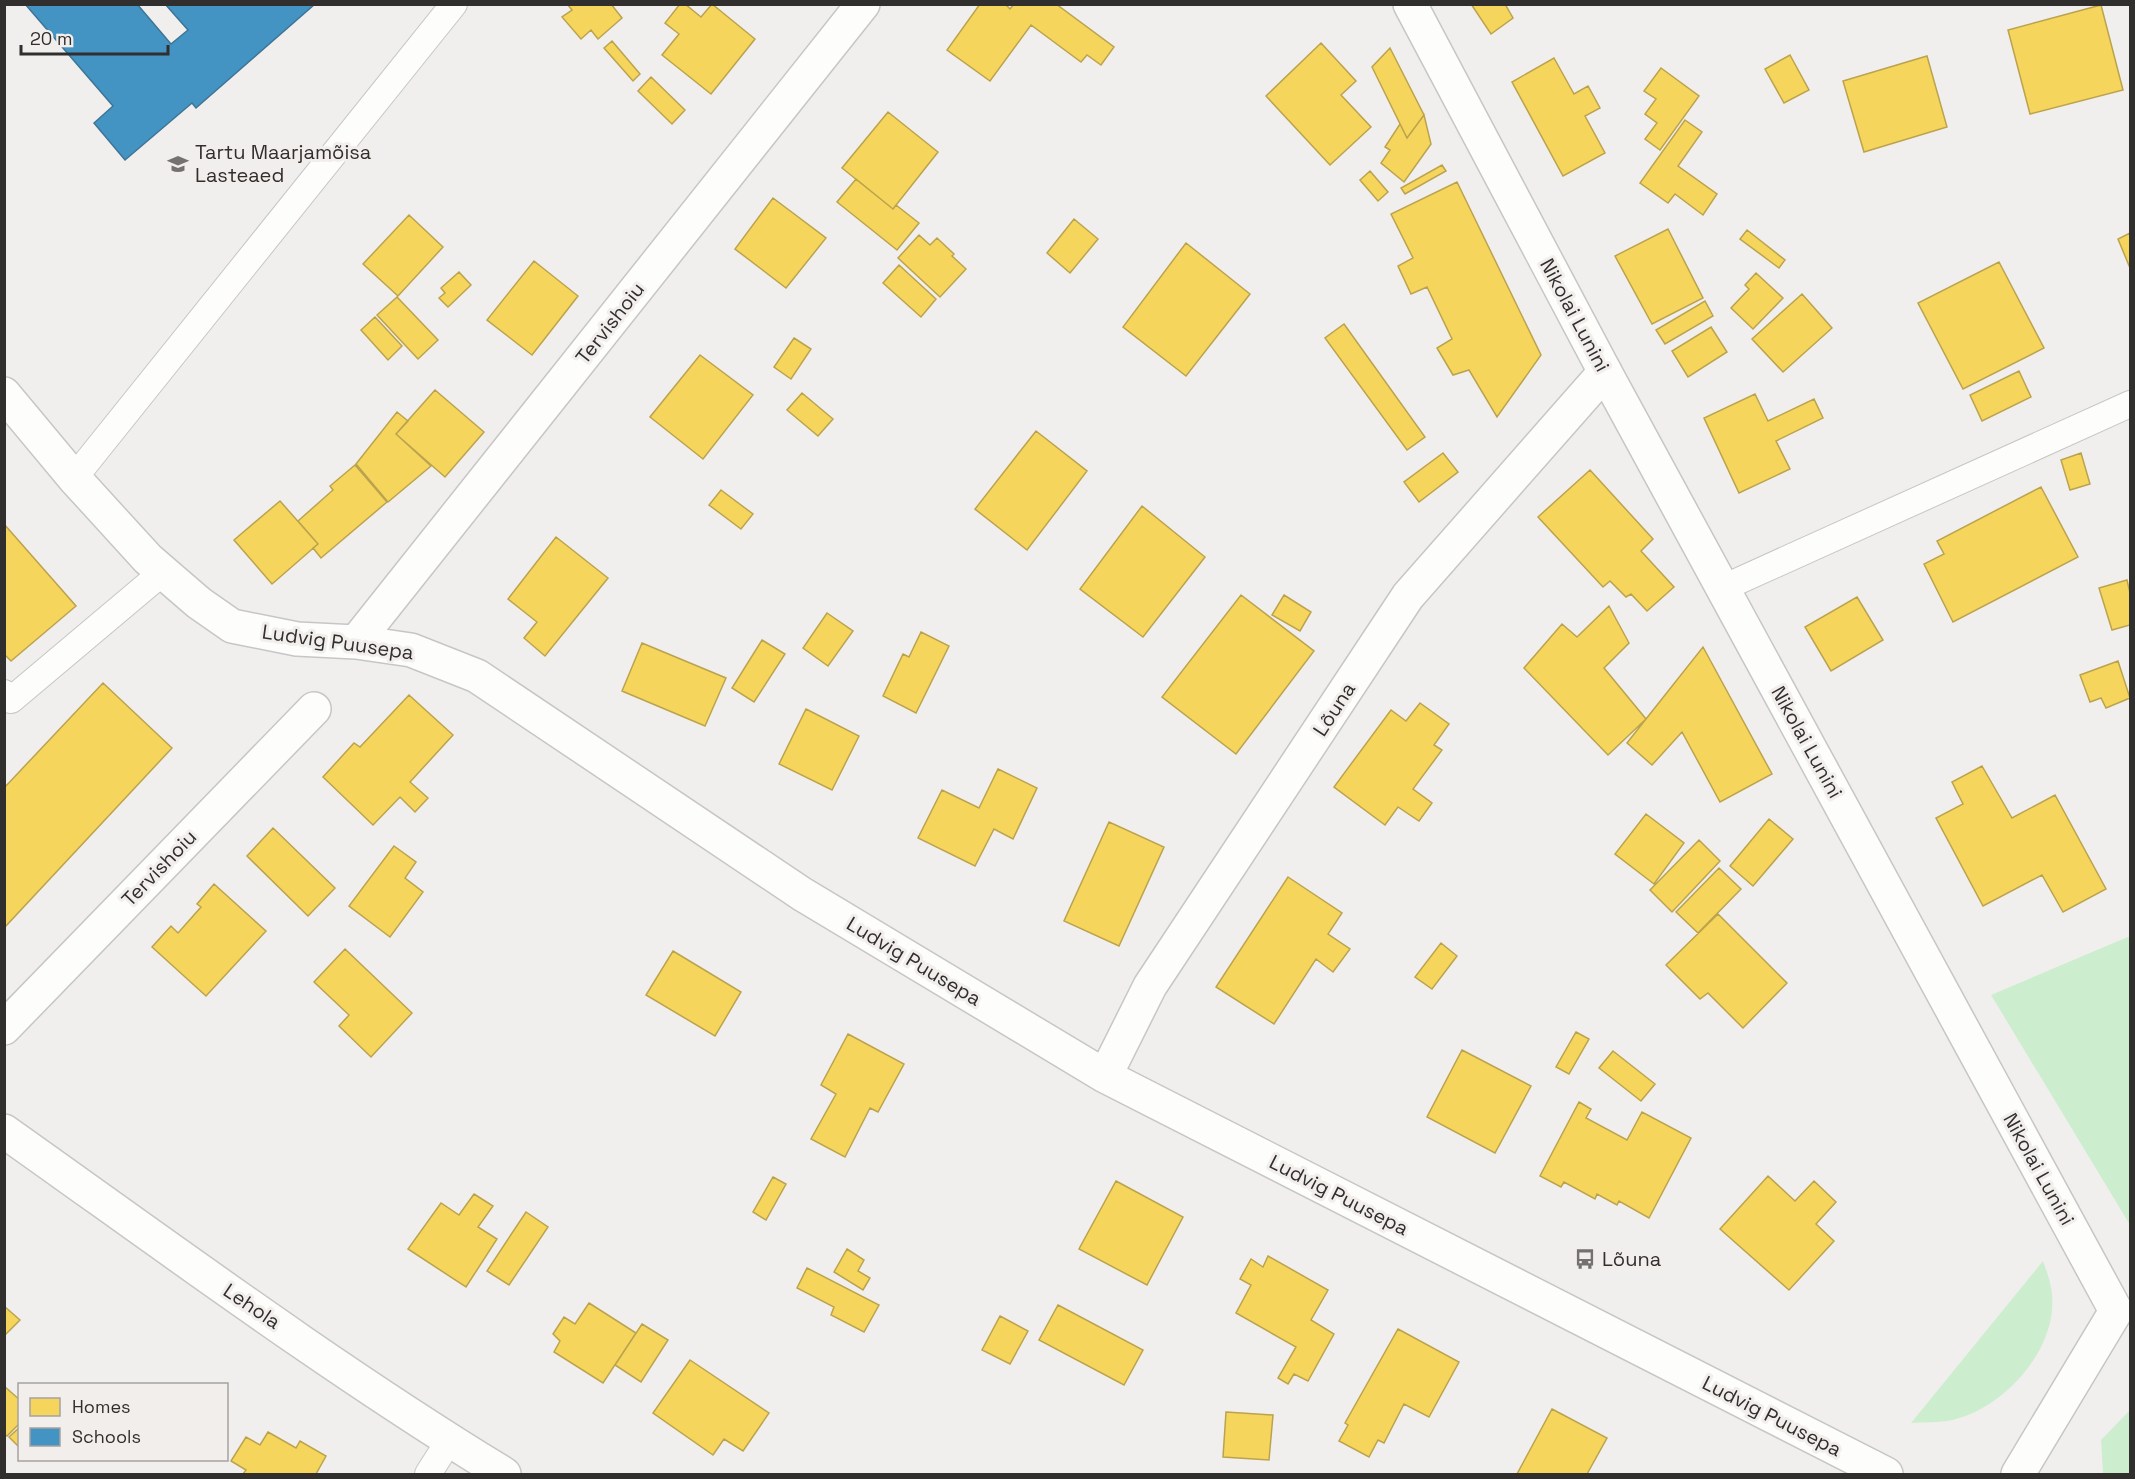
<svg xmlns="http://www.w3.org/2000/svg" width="2135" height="1479" font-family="'Space Grotesk',sans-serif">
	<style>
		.green { fill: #cdeece }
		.homes { fill: #f6d55c; stroke: #bba34e; stroke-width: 1.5 }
		.schools { fill: #4393c3; stroke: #3e7596; stroke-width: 1.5 }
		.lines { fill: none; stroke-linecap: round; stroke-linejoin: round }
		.service-casing { stroke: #c8c6c5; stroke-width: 28 }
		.minor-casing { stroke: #c8c6c5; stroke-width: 36 }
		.tertiary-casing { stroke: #c8c6c5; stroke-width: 36 }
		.service { stroke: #fdfdfc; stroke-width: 26 }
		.minor { stroke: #fdfdfc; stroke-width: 33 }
		.tertiary { stroke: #fdfdfc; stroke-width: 33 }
		.labels { text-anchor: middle; stroke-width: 6; stroke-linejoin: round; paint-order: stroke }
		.poi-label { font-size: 20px; fill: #312f2e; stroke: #f2eeec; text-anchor: start }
		.street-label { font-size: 20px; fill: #312f2e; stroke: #f2eeec }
	</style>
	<rect width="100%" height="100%" fill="#f1efed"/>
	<!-- green -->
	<path class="green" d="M 2130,936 L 2130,1225 L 1991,995 Z
		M 2043,1261 C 2049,1277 2054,1292 2052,1310 C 2048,1359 1999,1410 1952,1420 C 1939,1423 1924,1422 1911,1423 Z
		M 2130,1410 L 2130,1474 L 2103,1474 L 2101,1440 Z"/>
	<!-- homes -->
	<path class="homes" d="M 567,4 L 611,4 L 622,18 L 598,39 L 591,30 L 581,39 L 562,17 L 572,10 Z
		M 680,4 L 685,4 L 701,17 L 712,4 L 755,39 L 711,94 L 662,55 L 679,34 L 665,23 Z
		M 980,4 L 1005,4 L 1010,9 L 1014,4 L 1056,4 L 1114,47 L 1101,65 L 1087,55 L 1081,62 L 1031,25 L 990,81 L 947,50 Z
		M 1471,4 L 1505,4 L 1513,18 L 1491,34 Z
		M 2101,5 L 2123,90 L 2030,114 L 2008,30 Z
		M 612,41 L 640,74 L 633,81 L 604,48 Z
		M 1321,43 L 1356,81 L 1341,95 L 1371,127 L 1330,165 L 1266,96 Z
		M 1390,48 L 1424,115 L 1407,138 L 1372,67 Z
		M 1790,55 L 1809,90 L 1784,103 L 1765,69 Z
		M 1927,56 L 1947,127 L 1864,152 L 1843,81 Z
		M 1554,58 L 1574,94 L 1588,86 L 1600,108 L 1585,116 L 1605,153 L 1563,176 L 1512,82 Z
		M 1661,68 L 1699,96 L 1660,150 L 1645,139 L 1657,123 L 1645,114 L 1656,99 L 1644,91 Z
		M 651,77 L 685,110 L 672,124 L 638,91 Z
		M 888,112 L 938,152 L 893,209 L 842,168 Z
		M 1424,115 L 1431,144 L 1404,182 L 1381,163 L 1390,150 L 1385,147 L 1400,124 L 1407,138 Z
		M 1685,120 L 1702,132 L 1678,166 L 1717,194 L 1703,215 L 1675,194 L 1668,203 L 1640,183 Z
		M 1442,165 L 1446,171 L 1405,194 L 1401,188 Z
		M 1370,171 L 1388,192 L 1378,201 L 1360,180 Z
		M 856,179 L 893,209 L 896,205 L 919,223 L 897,250 L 837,202 Z
		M 1457,182 L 1541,355 L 1497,417 L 1469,370 L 1453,375 L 1437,348 L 1452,339 L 1427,287 L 1411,294 L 1398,266 L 1413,258 L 1391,214 Z
		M 773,198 L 826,238 L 786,288 L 735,249 Z
		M 409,215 L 443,247 L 398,296 L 363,264 Z
		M 1074,219 L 1098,239 L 1070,273 L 1047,253 Z
		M 1668,229 L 1703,298 L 1652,324 L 1615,256 Z
		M 1747,230 L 1785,260 L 1779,268 L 1740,239 Z
		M 2130,233 L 2130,268 L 2118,239 Z
		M 919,235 L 930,245 L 937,238 L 954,254 L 952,256 L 966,269 L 940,297 L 898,258 Z
		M 1186,243 L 1250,294 L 1186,376 L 1123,327 Z
		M 534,261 L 578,296 L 532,355 L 487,320 Z
		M 1999,262 L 2044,348 L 1963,389 L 1918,303 Z
		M 899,265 L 936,299 L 921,317 L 883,283 Z
		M 459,272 L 471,285 L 448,307 L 439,298 L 445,293 L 441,288 Z
		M 1756,273 L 1783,298 L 1753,329 L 1731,308 L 1749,289 L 1745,285 Z
		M 1802,294 L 1832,328 L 1783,372 L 1752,339 Z
		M 397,297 L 438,340 L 418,359 L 377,315 Z
		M 1705,301 L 1713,316 L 1665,344 L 1656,330 Z
		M 375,317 L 402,346 L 388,360 L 361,330 Z
		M 1344,324 L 1425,437 L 1407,450 L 1325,338 Z
		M 1711,327 L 1727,352 L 1688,377 L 1672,351 Z
		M 794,338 L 811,349 L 791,379 L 774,367 Z
		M 700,355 L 753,395 L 703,459 L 650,417 Z
		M 2019,371 L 2031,397 L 1982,421 L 1970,395 Z
		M 435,390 L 484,432 L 445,477 L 396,434 Z
		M 802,393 L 833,419 L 818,436 L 787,410 Z
		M 1755,394 L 1768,421 L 1814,399 L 1823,418 L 1776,441 L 1790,469 L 1739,493 L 1704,418 Z
		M 397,412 L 408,421 L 396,434 L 431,466 L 388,502 L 356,464 Z
		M 1036,431 L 1087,471 L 1027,550 L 975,509 Z
		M 1443,453 L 1458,472 L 1419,502 L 1404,482 Z
		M 2081,453 L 2090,484 L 2070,490 L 2061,460 Z
		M 355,465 L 387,502 L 321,558 L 313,548 L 318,544 L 298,521 L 333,490 L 330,486 Z
		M 1590,470 L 1653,539 L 1641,551 L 1674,587 L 1647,611 L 1631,594 L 1626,597 L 1610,581 L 1603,587 L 1538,517 Z
		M 2041,487 L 2078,557 L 1953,622 L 1924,564 L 1944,554 L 1937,541 Z
		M 721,490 L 753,514 L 741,529 L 709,505 Z
		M 280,501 L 318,544 L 272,584 L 234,540 Z
		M 1142,506 L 1205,557 L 1143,637 L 1080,589 Z
		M 4,524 L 76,606 L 11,661 L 4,654 Z
		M 556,537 L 608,578 L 545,656 L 524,638 L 537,622 L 508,599 Z
		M 2127,580 L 2130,593 L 2130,625 L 2112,630 L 2099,588 Z
		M 1241,595 L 1314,651 L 1236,754 L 1162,697 Z
		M 1284,595 L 1311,612 L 1300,631 L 1272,615 Z
		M 1857,597 L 1883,640 L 1831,671 L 1805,627 Z
		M 1609,606 L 1629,643 L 1604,668 L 1646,719 L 1608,755 L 1524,668 L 1562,624 L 1577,637 Z
		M 827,613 L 853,631 L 828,666 L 803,648 Z
		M 921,632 L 949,646 L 916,713 L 883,696 L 903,654 L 909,657 Z
		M 762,640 L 785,654 L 754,702 L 732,688 Z
		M 642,643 L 726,678 L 705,726 L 622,691 Z
		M 1703,647 L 1772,774 L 1720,802 L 1682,732 L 1652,765 L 1627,743 Z
		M 2118,661 L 2130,698 L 2106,708 L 2101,698 L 2090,702 L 2080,675 Z
		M 103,683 L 172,748 L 4,928 L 4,788 Z
		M 409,695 L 453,735 L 410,782 L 428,798 L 415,812 L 400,797 L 373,825 L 323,777 L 354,743 L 360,747 Z
		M 1420,703 L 1449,724 L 1434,745 L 1442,750 L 1413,789 L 1432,803 L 1419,821 L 1398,807 L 1385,825 L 1334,787 L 1391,710 L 1406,721 Z
		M 806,709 L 859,736 L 832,790 L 779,764 Z
		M 1982,766 L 2012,818 L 2055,795 L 2106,889 L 2063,912 L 2042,875 L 1983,906 L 1936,818 L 1963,804 L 1952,782 Z
		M 998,769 L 1037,788 L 1013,839 L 994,829 L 975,866 L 918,838 L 942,790 L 979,808 Z
		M 1646,814 L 1684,843 L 1654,884 L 1615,854 Z
		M 1769,819 L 1793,839 L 1753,886 L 1730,866 Z
		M 1109,822 L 1164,847 L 1119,946 L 1064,921 Z
		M 273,828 L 335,888 L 308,916 L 247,856 Z
		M 1699,840 L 1720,861 L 1672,912 L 1650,890 Z
		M 394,846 L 416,862 L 405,878 L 423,892 L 390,937 L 349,906 Z
		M 1719,868 L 1741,889 L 1698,933 L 1676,912 Z
		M 1288,877 L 1342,913 L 1328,934 L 1350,949 L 1333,972 L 1316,959 L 1274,1024 L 1216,987 Z
		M 214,884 L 266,931 L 206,996 L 152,947 L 171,926 L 178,933 L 201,907 L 197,904 Z
		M 1718,914 L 1787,983 L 1743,1028 L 1708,993 L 1700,999 L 1666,965 Z
		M 1441,943 L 1457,956 L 1432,989 L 1415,977 Z
		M 345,949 L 412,1013 L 371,1057 L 339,1026 L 349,1015 L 314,982 Z
		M 673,951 L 741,992 L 715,1036 L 646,995 Z
		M 1576,1032 L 1589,1039 L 1569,1074 L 1556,1067 Z
		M 848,1034 L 904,1064 L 878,1112 L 870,1108 L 845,1157 L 811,1139 L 836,1094 L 821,1085 Z
		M 1462,1050 L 1531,1086 L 1495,1153 L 1427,1117 Z
		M 1613,1051 L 1655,1084 L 1641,1101 L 1599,1068 Z
		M 1579,1102 L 1591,1109 L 1586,1118 L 1627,1140 L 1642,1112 L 1691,1138 L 1649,1218 L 1619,1201 L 1617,1205 L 1597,1194 L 1595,1199 L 1564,1182 L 1561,1187 L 1540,1176 Z
		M 1768,1176 L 1795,1201 L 1814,1181 L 1836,1202 L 1816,1224 L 1834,1241 L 1789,1290 L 1720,1229 Z
		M 773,1177 L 786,1184 L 766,1220 L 753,1212 Z
		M 1116,1181 L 1183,1217 L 1147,1285 L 1079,1249 Z
		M 474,1194 L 493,1206 L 478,1227 L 497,1239 L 466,1287 L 408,1249 L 441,1203 L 459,1215 Z
		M 526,1212 L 548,1227 L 509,1285 L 487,1271 Z
		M 847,1249 L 864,1260 L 858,1271 L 870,1278 L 863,1290 L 834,1272 Z
		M 1268,1256 L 1328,1290 L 1311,1320 L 1334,1334 L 1308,1381 L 1294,1374 L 1288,1384 L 1278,1378 L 1296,1347 L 1236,1313 L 1251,1285 L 1240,1279 L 1251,1259 L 1263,1267 Z
		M 807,1268 L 879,1305 L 864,1332 L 831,1315 L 834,1307 L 797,1288 Z
		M 589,1303 L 636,1333 L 603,1383 L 554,1352 L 560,1341 L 553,1334 L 564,1317 L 575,1324 Z
		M 1058,1305 L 1143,1350 L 1124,1385 L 1039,1340 Z
		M 4,1306 L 20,1320 L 4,1336 Z
		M 1000,1316 L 1028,1331 L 1010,1364 L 982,1350 Z
		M 642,1324 L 668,1340 L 641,1382 L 615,1365 Z
		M 1398,1329 L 1459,1362 L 1429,1417 L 1404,1404 L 1384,1443 L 1378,1440 L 1369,1457 L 1339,1441 L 1348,1425 L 1345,1423 Z
		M 690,1360 L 769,1413 L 743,1451 L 724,1439 L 713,1455 L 653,1413 Z
		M 4,1386 L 20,1400 L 20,1423 L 7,1436 L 4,1434 Z
		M 1552,1409 L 1607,1438 L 1587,1474 L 1517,1474 Z
		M 1226,1412 L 1273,1415 L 1269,1460 L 1223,1457 Z
		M 20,1427 L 20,1448 L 9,1437 Z
		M 268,1432 L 296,1448 L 300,1441 L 326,1456 L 316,1474 L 243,1474 L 246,1470 L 231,1461 L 246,1437 L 260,1445 Z"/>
	<!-- schools -->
	<path class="schools" d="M 25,4 L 137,4 L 171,44 L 188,30 L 165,4 L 315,4 L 196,108 L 192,103 L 125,160 L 94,123 L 113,106 Z"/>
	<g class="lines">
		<!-- service casing -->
		<g class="service-casing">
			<path id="service" d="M 74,478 L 454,4
				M 1723,588 L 2130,404
				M 4,693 L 11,700 L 163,572
				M 428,1474 L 449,1441"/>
		</g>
		<!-- minor casing -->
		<g class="minor-casing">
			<path id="minor" d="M 4,394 L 74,478 L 148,559 L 199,603 L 232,626 L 297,639 L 356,642 L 411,650 L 477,676 L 802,894 L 1105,1076 L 1886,1474
				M 356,642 L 863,4
				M 4,1028 L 314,709
				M 1105,1076 L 1150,986 L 1408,596 L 1605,372
				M 4,1131 C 169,1248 332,1369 504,1474"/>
		</g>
		<!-- tertiary casing -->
		<g class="tertiary-casing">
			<path id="tertiary" d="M 1410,4 L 1605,372 L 2116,1311 L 2018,1474
				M 1872,1467 L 1877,1474"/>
		</g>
		<!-- service -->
		<use href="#service" class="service"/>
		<!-- minor -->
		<use href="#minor" class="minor"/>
		<!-- tertiary -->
		<use href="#tertiary" class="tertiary"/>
	</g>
	<!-- icons -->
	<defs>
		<g id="school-bare" transform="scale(1.62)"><path d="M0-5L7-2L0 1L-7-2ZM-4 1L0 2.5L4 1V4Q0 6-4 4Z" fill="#747271" stroke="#f2eeec" stroke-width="2.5" paint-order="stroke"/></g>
		<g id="bus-bare" transform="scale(1.62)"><path d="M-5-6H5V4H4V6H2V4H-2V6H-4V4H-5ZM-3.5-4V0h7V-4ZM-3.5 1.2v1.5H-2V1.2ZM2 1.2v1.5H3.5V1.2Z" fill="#747271" stroke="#f2eeec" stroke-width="2.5" paint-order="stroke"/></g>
	</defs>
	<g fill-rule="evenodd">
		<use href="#school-bare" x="178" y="164"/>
		<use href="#bus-bare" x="1585" y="1259"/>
	</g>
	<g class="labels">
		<!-- poi labels -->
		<g class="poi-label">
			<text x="195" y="159">Tartu Maarjamõisa<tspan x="195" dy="23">Lasteaed</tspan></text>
			<text x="1602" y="1266">Lõuna</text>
		</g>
		<!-- street labels -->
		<g class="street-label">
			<text transform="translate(1575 315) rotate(62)" y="7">Nikolai Lunini</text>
			<text transform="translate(610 323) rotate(-52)" y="7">Tervishoiu</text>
			<text transform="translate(338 642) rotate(8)" y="7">Ludvig Puusepa</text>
			<text transform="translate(1334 709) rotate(-57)" y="7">Lõuna</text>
			<text transform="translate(1807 742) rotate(61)" y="7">Nikolai Lunini</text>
			<text transform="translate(159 868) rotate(-46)" y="7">Tervishoiu</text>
			<text transform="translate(914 961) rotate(31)" y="7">Ludvig Puusepa</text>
			<text transform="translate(2039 1169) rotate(61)" y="7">Nikolai Lunini</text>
			<text transform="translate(1339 1195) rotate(27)" y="7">Ludvig Puusepa</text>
			<text transform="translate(252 1306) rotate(34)" y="7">Lehola</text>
			<text transform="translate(1772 1416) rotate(27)" y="7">Ludvig Puusepa</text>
		</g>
	</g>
	<!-- border -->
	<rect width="2135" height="1479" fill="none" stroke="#312f2e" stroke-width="12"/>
	<!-- legend -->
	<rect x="18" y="1383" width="210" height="78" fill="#f2eeec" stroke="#a5a2a0" stroke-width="1.5"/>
	<rect x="30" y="1398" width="30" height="18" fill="#f6d55c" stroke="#a5a2a0" stroke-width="1.5"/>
	<text x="72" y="1413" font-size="18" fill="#312f2e">Homes</text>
	<rect x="30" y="1428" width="30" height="18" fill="#4393c3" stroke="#a5a2a0" stroke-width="1.5"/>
	<text x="72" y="1443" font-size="18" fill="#312f2e">Schools</text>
	<!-- scale -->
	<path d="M21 45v9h147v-9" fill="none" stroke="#312f2e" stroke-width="3"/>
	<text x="30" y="45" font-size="18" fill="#312f2e" stroke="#f2eeec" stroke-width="4.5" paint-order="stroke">20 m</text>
</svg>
